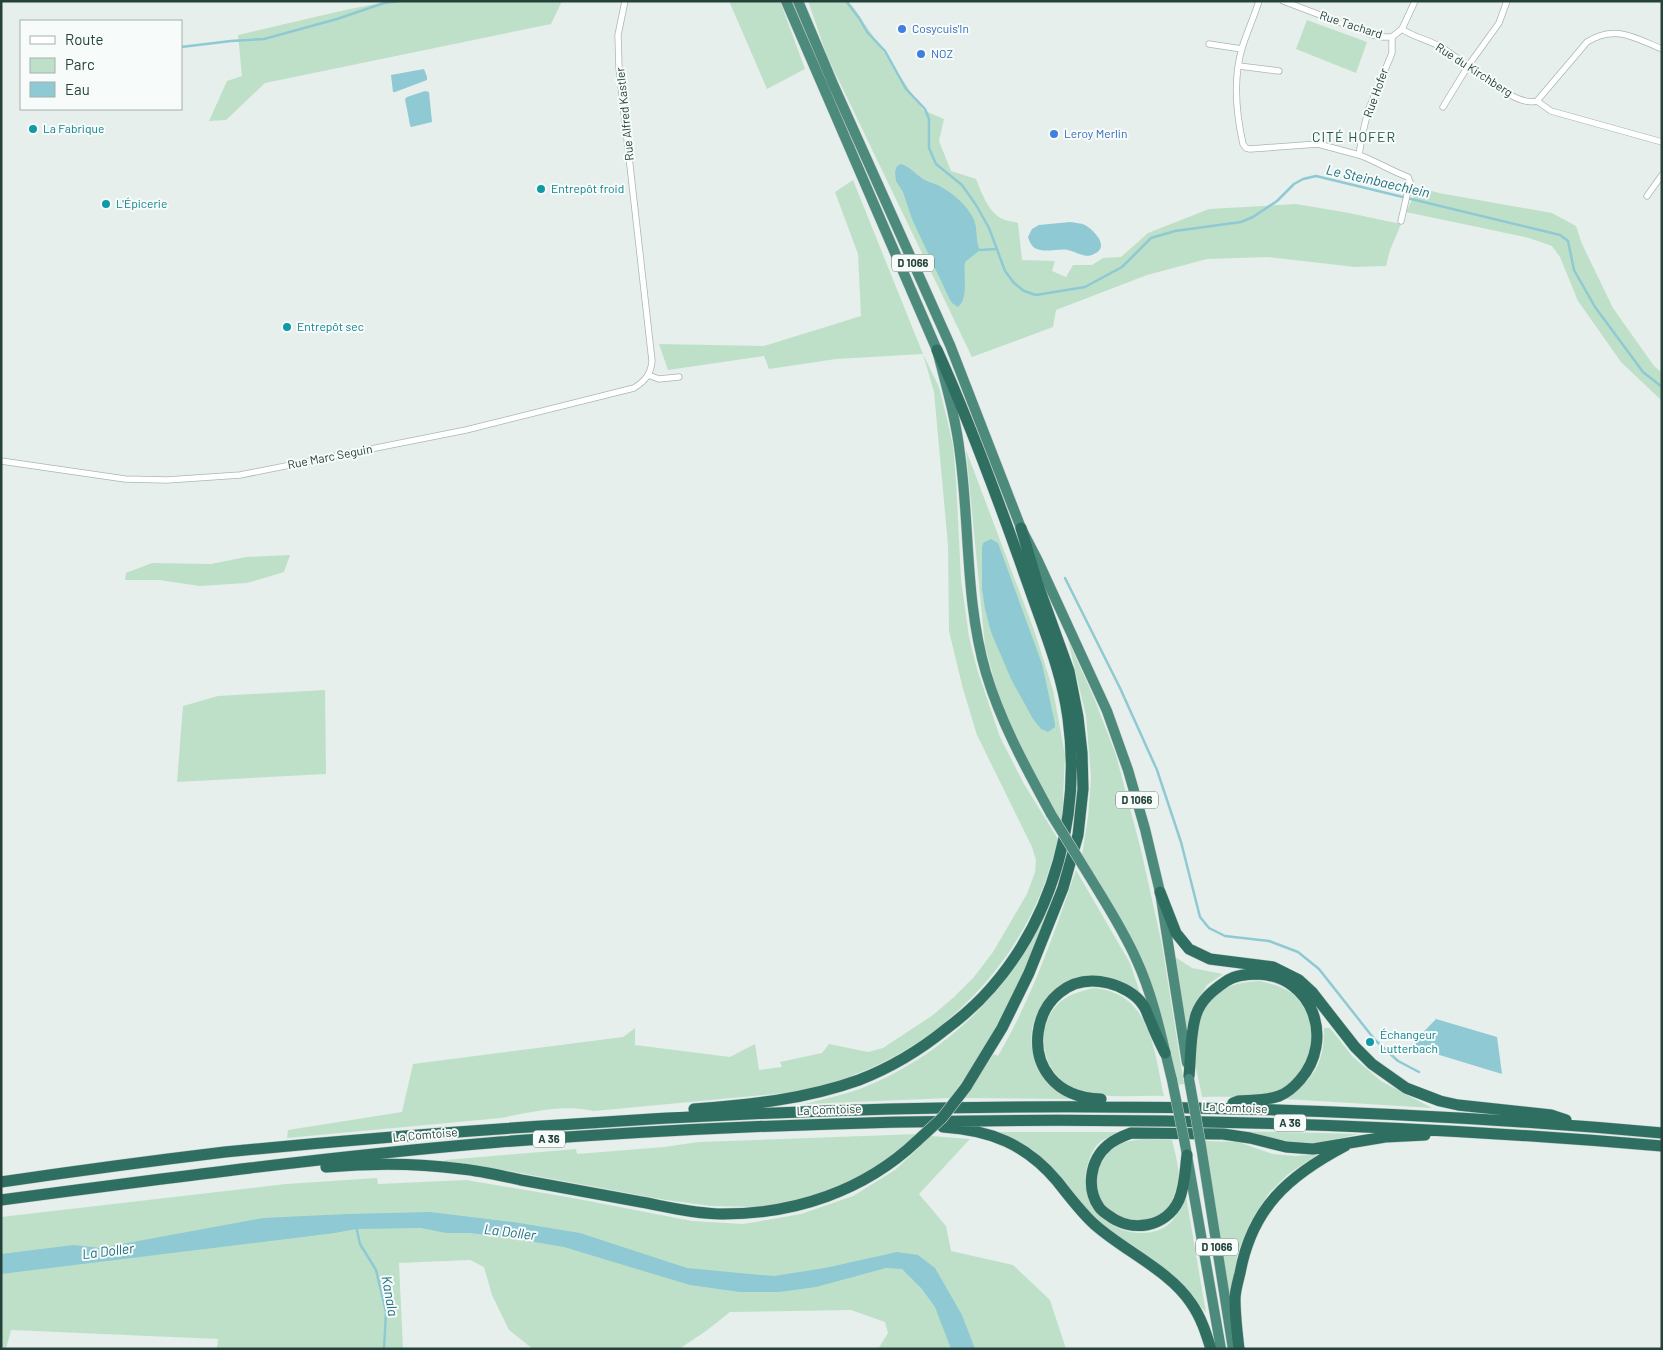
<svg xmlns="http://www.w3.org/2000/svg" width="1663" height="1350" font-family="Barlow,sans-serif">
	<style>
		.green { fill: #bfe0c8 }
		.water { fill: #8ec9d4 }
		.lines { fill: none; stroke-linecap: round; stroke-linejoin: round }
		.stream { stroke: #8ec9d4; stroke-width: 2.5 }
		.minor-casing { stroke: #a8b8b2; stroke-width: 7 }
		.trunk-casing { stroke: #c2cac8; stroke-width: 11 }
		.motorway-casing { stroke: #c2cac8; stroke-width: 12 }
		.minor { stroke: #fff; stroke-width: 5.5 }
		.trunk { stroke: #4c8a7c; stroke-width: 10 }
		.motorway { stroke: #2f6f62; stroke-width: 11 }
		.trunk-bridge-casing { stroke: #c2cac8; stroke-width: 11; stroke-linecap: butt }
		.motorway-bridge-casing { stroke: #c2cac8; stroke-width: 12; stroke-linecap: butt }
		.trunk-bridge { stroke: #4c8a7c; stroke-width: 10 }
		.motorway-bridge { stroke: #2f6f62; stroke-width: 11 }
		.shop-dot { fill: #3f7fe0; stroke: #f7fbf9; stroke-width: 2 }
		.culture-dot { fill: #0f9aa8; stroke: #f7fbf9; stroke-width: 2 }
		.labels { text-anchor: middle; stroke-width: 4; stroke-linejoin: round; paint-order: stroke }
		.shield { fill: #f7fbf9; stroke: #637a73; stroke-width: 1 }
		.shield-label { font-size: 11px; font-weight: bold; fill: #24423a }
		.street-label { font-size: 12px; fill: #24423a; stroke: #f7fbf9 }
		.shop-label { font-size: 12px; fill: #366cbe; stroke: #f7fbf9; text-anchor: start }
		.culture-label { font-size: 12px; fill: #0d838f; stroke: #f7fbf9; text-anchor: start }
		.neighbourhood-label { font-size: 14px; letter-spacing: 1px; fill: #1f5548; stroke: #f7fbf9 }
		.water-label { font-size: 14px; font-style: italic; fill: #1c6f80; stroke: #f7fbf9 }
	</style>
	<rect width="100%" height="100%" fill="#e6efeb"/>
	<!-- green -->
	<path class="green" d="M 391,1 L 562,1 L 551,24 L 265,83 L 226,120 L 209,121 L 227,81 L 242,76 L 238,35 L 345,10 Z
		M 729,1 L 780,1 L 805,69 L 767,89 Z
		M 808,1 L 848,1 L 854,8 L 923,110 L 944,119 L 939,141 L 951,171 L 976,179 C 981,191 987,209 999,217 C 1004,221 1012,221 1018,223 L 1022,260 L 1055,261 L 1052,271 L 1066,277 L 1073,265 L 1092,265 L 1103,258 L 1121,257 L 1148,233 L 1209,209 L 1296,204 L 1349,213 L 1401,224 L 1390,250 L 1386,266 L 1355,267 L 1268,257 L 1207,259 L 1147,275 L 1056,310 L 1053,327 L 972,357 L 827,56 Z
		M 1307,20 L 1367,42 L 1356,73 L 1296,49 Z
		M 853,180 L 923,354 L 939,387 L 947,419 L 953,446 L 956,480 L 961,579 L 969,637 L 977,669 L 1000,737 L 1024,784 L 1058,839 C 1053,856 1049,873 1042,890 C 1008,975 938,1044 851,1076 C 833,1083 815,1087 796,1092 L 594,1111 C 564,1104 531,1112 501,1118 L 287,1138 L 288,1130 L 402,1112 L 413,1064 L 623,1037 L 635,1028 L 635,1045 L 730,1057 L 755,1044 L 759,1070 L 782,1067 L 780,1062 L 822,1053 L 829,1044 L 868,1052 L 883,1048 L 933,1015 L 954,997 L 974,977 L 993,952 L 1027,894 L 1035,872 L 1036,860 L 1032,847 L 977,735 L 963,689 L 949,631 L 948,545 L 934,392 L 923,354 L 836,359 L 769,369 L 764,356 L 668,370 L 659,344 L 764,346 L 861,316 L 858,254 L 835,192 Z
		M 1418,187 L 1439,193 L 1552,213 L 1576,226 L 1582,244 L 1613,308 L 1654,366 L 1662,373 L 1662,401 L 1621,362 L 1578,301 L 1560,257 L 1552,246 L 1529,238 L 1406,212 Z
		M 966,450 L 1034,630 L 1053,690 L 1065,755 L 1062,822 L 1019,749 L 1000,701 L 985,646 Z
		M 290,555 L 284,572 L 247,583 L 200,586 L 159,580 L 125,580 L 126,573 L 152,563 L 211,564 L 246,557 Z
		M 1068,640 L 1094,698 L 1116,755 L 1141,850 L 1162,945 L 1184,1084 L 1177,1085 L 1154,990 L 1114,911 L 1082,855 L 1088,817 L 1091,777 L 1086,716 Z
		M 325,690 L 326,774 L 177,782 L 183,706 L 218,696 Z
		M 1076,870 L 1130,963 L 1142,999 C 1133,993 1121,981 1111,978 C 1059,966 1012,1021 1039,1068 C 1042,1072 1044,1078 1047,1081 C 1054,1088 1064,1094 1072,1099 L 963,1098 L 994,1054 L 998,1056 C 1032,998 1054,934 1076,870 Z
		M 1050,905 C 1028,968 991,1045 950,1098 L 805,1104 C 823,1099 842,1095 860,1089 C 916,1067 968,1028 1005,980 C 1022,957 1036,930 1050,905 Z
		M 1175,957 L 1192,968 L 1223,974 L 1207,985 L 1194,1006 L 1186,1031 Z
		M 1260,981 C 1272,984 1285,987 1295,996 C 1317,1019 1317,1052 1297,1076 C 1291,1082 1283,1090 1275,1092 C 1257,1098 1223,1096 1202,1097 C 1200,1084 1196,1072 1195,1059 C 1192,1037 1202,1001 1222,990 C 1235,983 1246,982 1260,981 Z
		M 1093,988 C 1151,992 1154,1051 1164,1096 C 1135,1095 1100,1100 1073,1088 C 1039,1071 1033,1021 1064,999 C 1072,993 1083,991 1093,988 Z
		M 1324,1028 L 1330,1028 L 1353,1057 L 1381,1081 L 1432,1108 L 1286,1099 C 1314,1078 1324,1065 1324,1028 Z
		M 1234,1131 L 1359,1134 C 1343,1137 1328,1142 1312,1143 C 1286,1143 1259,1135 1234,1131 Z
		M 995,1132 L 1120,1132 C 1113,1136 1104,1138 1099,1143 C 1093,1148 1089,1159 1087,1167 C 1078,1202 1107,1233 1142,1233 C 1151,1233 1163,1230 1170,1223 C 1177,1216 1182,1206 1186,1196 L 1206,1313 C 1193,1296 1181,1282 1164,1269 C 1144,1253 1119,1241 1099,1223 C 1075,1201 1059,1171 1033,1150 C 1022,1142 1008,1137 995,1132 Z
		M 918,1134 L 886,1161 L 849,1182 L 813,1197 L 758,1207 L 711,1206 L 666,1200 L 499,1169 L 445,1163 L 445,1160 L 576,1149 L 577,1154 L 664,1147 L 699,1142 Z
		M 931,1136 L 970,1139 L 919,1194 L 946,1226 L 951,1251 L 1013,1265 L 1050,1300 L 1066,1349 L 878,1349 L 888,1333 L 885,1322 L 851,1310 L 730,1312 L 706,1331 L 679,1349 L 533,1349 L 509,1330 L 492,1295 L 484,1267 L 470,1260 L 399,1263 L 403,1349 L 217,1349 L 218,1339 L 11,1330 L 6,1349 L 1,1349 L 1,1217 L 286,1184 L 377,1178 L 378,1184 L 466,1180 L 573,1198 L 692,1221 L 743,1224 L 801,1214 L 853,1196 L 895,1170 Z
		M 1146,1139 L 1172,1140 C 1176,1157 1182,1176 1177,1193 C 1160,1251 1071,1211 1102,1162 C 1114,1142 1125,1141 1146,1139 Z
		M 1205,1141 L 1238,1142 L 1273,1154 L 1296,1156 L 1318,1154 L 1287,1175 L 1269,1193 L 1251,1221 L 1238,1251 L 1230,1298 Z"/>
	<!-- water -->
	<path class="water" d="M 424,69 L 427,77 L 427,80 L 395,92 L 393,92 L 391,75 Z
		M 425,91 L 429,92 L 432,122 L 411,127 L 410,125 L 405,99 L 407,97 Z
		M 901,164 C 912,168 914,173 923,179 C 928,182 933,183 938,185 C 952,193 967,204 974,220 C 978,230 975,241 980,250 L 965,262 C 963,275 969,298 958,307 L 952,303 L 949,298 L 912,219 L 903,192 L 896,181 L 895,172 L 897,166 Z
		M 1070,222 C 1075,223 1081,223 1085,225 C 1095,231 1110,247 1094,254 C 1086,259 1077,252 1068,250 C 1058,248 1047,253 1037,249 C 1032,247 1030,243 1028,237 L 1032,229 L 1039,225 Z
		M 991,539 L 998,543 L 1042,664 L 1055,724 L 1055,727 L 1048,732 L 1041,729 L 1033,719 L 1011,679 L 991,632 L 985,609 L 982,588 L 982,548 L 983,543 Z
		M 1436,1019 L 1497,1037 L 1502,1074 L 1410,1046 Z
		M 430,1212 L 513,1222 L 580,1233 L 687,1268 L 750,1274 L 774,1276 L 825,1268 L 897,1252 L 918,1255 L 935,1268 L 962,1315 L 975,1349 L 951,1349 L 935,1307 L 922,1289 L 902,1269 L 886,1268 L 816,1287 L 779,1292 L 740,1292 L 690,1285 L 564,1247 L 517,1239 L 470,1233 L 446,1233 L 421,1228 L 356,1229 L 335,1233 L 1,1274 L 1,1254 L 74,1245 L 100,1248 L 263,1218 L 347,1214 Z"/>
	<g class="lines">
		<!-- stream -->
		<path class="stream" d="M 846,1 L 859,18 L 867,32 L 885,51 L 906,89 L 925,109 L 929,119 L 929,148 L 936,164 L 962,185 L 976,205 L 989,228 L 1005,271 L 1014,283 L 1024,291 L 1036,295 L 1085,287 L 1122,267 L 1151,238 L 1175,231 L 1241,222 L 1253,217 L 1277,201 L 1294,184 L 1303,179 L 1316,176 L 1560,235 L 1568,241 L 1574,270 L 1595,307 L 1643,372 L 1662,387
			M 181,47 L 231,41 L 264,39 L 337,19 L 384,3 L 399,1
			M 980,250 L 997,249
			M 1065,578 L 1120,688 L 1157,770 L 1181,842 L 1200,917 L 1209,928 L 1225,936 L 1269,941 L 1298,952 L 1319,969 L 1375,1040 L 1398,1061 L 1419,1072
			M 356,1226 L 360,1244 L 376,1270 L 386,1312 L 384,1349"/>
		<!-- minor casing -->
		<g class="minor-casing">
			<path id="minor" d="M 1259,1 C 1254,17 1247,32 1242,48 C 1233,79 1236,113 1243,144 L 1246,148 L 1250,149 L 1318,144 L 1359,155
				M 1283,1 L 1373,35 L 1382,37 L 1392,37
				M 1402,29 C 1413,37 1426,39 1437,45 C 1460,56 1513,109 1537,101 L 1551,111 L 1662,142
				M 1209,44 L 1242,49
				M 1239,66 L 1279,71
				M 1537,101 L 1587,42 C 1615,24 1635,38 1662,49
				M 1443,107 L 1468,66 L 1499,23 L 1507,1
				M 1647,196 L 1662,175
				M 1401,221 L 1410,182 L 1408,177 C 1391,171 1376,161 1359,155 L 1362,136 L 1368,111 L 1392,53 L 1392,37 L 1402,29 L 1415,1
				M 648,375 L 659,379 L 679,377
				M 1,461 L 125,479 L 167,480 L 240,475 L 466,430 L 634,388 C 645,381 651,374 652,361 L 619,68 L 618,35 L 625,1"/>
		</g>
		<!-- trunk casing -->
		<g class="trunk-casing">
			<path id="trunk" d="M 786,1 L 937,350 C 946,385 956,419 960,454 C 970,527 965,602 986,673 C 1001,723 1026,768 1051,814
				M 798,1 L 833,84 L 950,345 L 1021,528 L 1038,561 L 1107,711 L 1128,770 L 1145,829 L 1160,892 L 1187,1063
				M 1088,874 C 1105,902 1124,931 1137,961 C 1154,998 1162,1040 1172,1080
				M 1185,1144 L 1221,1349
				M 1201,1146 L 1233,1349"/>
		</g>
		<!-- motorway casing -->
		<g class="motorway-casing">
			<path id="motorway" d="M 1160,892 L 1176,933 L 1189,949 L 1210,959 L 1273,967 L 1299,980 L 1312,992 L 1355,1047 L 1372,1064 L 1406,1088 L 1440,1101 L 1458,1105 L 1551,1115 L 1566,1120
				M 1189,1076 C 1191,1056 1190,1034 1196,1015 C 1201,1000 1212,991 1225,982 C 1234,975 1247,974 1258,974 C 1313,976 1335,1040 1300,1080 C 1294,1087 1287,1093 1279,1096 C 1266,1101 1251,1100 1238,1101 L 1233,1103
				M 966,1087 L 1002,1028 L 1029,973 L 1063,888 L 1078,835 L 1083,789 L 1082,753 L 1078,717 L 1069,671 L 1037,582 L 1021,528
				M 1101,1099 C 1004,1096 1028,964 1108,983 C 1121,986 1136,994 1143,1005 C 1147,1010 1148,1017 1151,1022 C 1155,1033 1160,1043 1165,1053
				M 694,1109 C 750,1105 806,1099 859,1080 C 890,1068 920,1050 946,1029 C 962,1017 978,1003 991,988 C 1055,915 1081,813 1068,718 C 1062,673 1044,630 1029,587 C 1001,507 972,427 937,350
				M 943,1127 C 990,1130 1026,1144 1057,1181 C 1069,1196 1080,1211 1094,1224 C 1124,1251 1169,1270 1191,1303 C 1201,1317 1206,1333 1211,1349
				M 1187,1155 C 1185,1170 1185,1186 1179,1200 C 1166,1228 1131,1233 1108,1215 C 1105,1213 1101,1210 1099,1207 C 1086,1188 1090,1160 1108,1145 C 1115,1139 1123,1136 1131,1133 L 1223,1134 L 1250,1138 L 1286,1147 L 1313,1149 L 1385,1137 L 1425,1135
				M 326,1167 C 371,1163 417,1163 462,1169 C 482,1171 502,1176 521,1180 C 561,1187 601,1195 641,1202 C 668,1207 696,1214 723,1214 C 795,1214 864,1191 917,1141
				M 1,1182 C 76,1171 150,1161 225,1152 C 336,1141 447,1132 559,1125 C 926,1099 1295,1100 1662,1133
				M 1,1200 C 167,1178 333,1156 500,1142 C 887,1112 1275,1113 1662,1146
				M 1239,1349 C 1237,1332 1235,1316 1235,1299 C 1235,1291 1238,1281 1240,1273 C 1252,1208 1288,1176 1345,1146"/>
		</g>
		<!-- minor -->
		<use href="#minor" class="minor"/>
		<!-- trunk -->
		<use href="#trunk" class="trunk"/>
		<!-- motorway -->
		<use href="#motorway" class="motorway"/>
		<!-- trunk-bridge casing -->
		<g class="trunk-bridge-casing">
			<path id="trunk-bridge" d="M 1051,814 L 1088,874
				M 1189,1079 L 1201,1146
				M 1172,1080 L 1185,1144"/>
		</g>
		<!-- motorway-bridge casing -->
		<g class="motorway-bridge-casing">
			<path id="motorway-bridge" d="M 917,1141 L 942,1118 L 966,1087"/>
		</g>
		<!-- trunk-bridge -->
		<use href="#trunk-bridge" class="trunk-bridge"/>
		<!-- motorway-bridge -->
		<use href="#motorway-bridge" class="motorway-bridge"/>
	</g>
	<!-- markers -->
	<g class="shop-dot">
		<circle cx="902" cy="29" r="5"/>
		<circle cx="921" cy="54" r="5"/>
		<circle cx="1054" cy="134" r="5"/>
	</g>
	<g class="culture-dot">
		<circle cx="33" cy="129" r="5"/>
		<circle cx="541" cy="189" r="5"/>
		<circle cx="106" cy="204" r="5"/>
		<circle cx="287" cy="327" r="5"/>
		<circle cx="1370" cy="1042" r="5"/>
	</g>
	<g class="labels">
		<!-- shield labels -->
		<g class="shield">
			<rect x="892" y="254.5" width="42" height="17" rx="4"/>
			<rect x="1116" y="791.5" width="42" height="17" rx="4"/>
			<rect x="1274" y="1114.5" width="32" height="17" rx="4"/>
			<rect x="533" y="1130.5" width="32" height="17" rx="4"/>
			<rect x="1196" y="1238.5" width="42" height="17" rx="4"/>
		</g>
		<g class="shield-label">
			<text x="913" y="267">D 1066</text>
			<text x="1137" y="804">D 1066</text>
			<text x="1290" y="1127">A 36</text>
			<text x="549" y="1143">A 36</text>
			<text x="1217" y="1251">D 1066</text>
		</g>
		<!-- street labels -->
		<g class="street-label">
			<text transform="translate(1351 25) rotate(18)" y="4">Rue Tachard</text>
			<text transform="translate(1474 70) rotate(33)" y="4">Rue du Kirchberg</text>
			<text transform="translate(1376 93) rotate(-70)" y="4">Rue Hofer</text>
			<text transform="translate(625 114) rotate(-96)" y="4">Rue Alfred Kastler</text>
			<text transform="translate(330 457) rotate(-11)" y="4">Rue Marc Seguin</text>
			<text transform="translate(1235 1108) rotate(2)" y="4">La Comtoise</text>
			<text transform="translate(829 1110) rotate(-2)" y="4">La Comtoise</text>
			<text transform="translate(425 1135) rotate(-5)" y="4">La Comtoise</text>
		</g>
		<!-- shop labels -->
		<g class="shop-label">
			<text x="912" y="33">Cosycuis'In</text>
			<text x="931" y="58">NOZ</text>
			<text x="1064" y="138">Leroy Merlin</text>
		</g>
		<!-- culture labels -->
		<g class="culture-label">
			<text x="43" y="133">La Fabrique</text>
			<text x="551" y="193">Entrepôt froid</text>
			<text x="116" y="208">L'Épicerie</text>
			<text x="297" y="331">Entrepôt sec</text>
			<text x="1380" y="1039">Échangeur<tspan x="1380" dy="14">Lutterbach</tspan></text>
		</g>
		<!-- neighbourhood labels -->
		<g class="neighbourhood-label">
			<text x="1354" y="142">CITÉ HOFER</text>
		</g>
		<!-- water labels -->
		<g class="water-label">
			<text transform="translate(1378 181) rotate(13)" y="5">Le Steinbaechlein</text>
			<text transform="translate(510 1232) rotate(7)" y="5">La Doller</text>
			<text transform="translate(108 1251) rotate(-7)" y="5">La Doller</text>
			<text transform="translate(390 1296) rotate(80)" y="5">Kanala</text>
		</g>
	</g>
	<!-- border -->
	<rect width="1663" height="1350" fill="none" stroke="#24423a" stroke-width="5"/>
	<!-- legend -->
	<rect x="20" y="20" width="162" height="90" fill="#f7fbf9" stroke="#a3b1ad"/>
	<rect x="30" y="36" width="25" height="8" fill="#ffffff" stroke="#a3b1ad"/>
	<text x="65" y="45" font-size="15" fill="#24423a">Route</text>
	<rect x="30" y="58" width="25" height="15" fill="#bfe0c8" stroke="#a3b1ad"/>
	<text x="65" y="70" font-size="15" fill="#24423a">Parc</text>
	<rect x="30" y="82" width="25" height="15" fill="#8ec9d4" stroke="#a3b1ad"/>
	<text x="65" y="95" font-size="15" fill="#24423a">Eau</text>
</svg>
